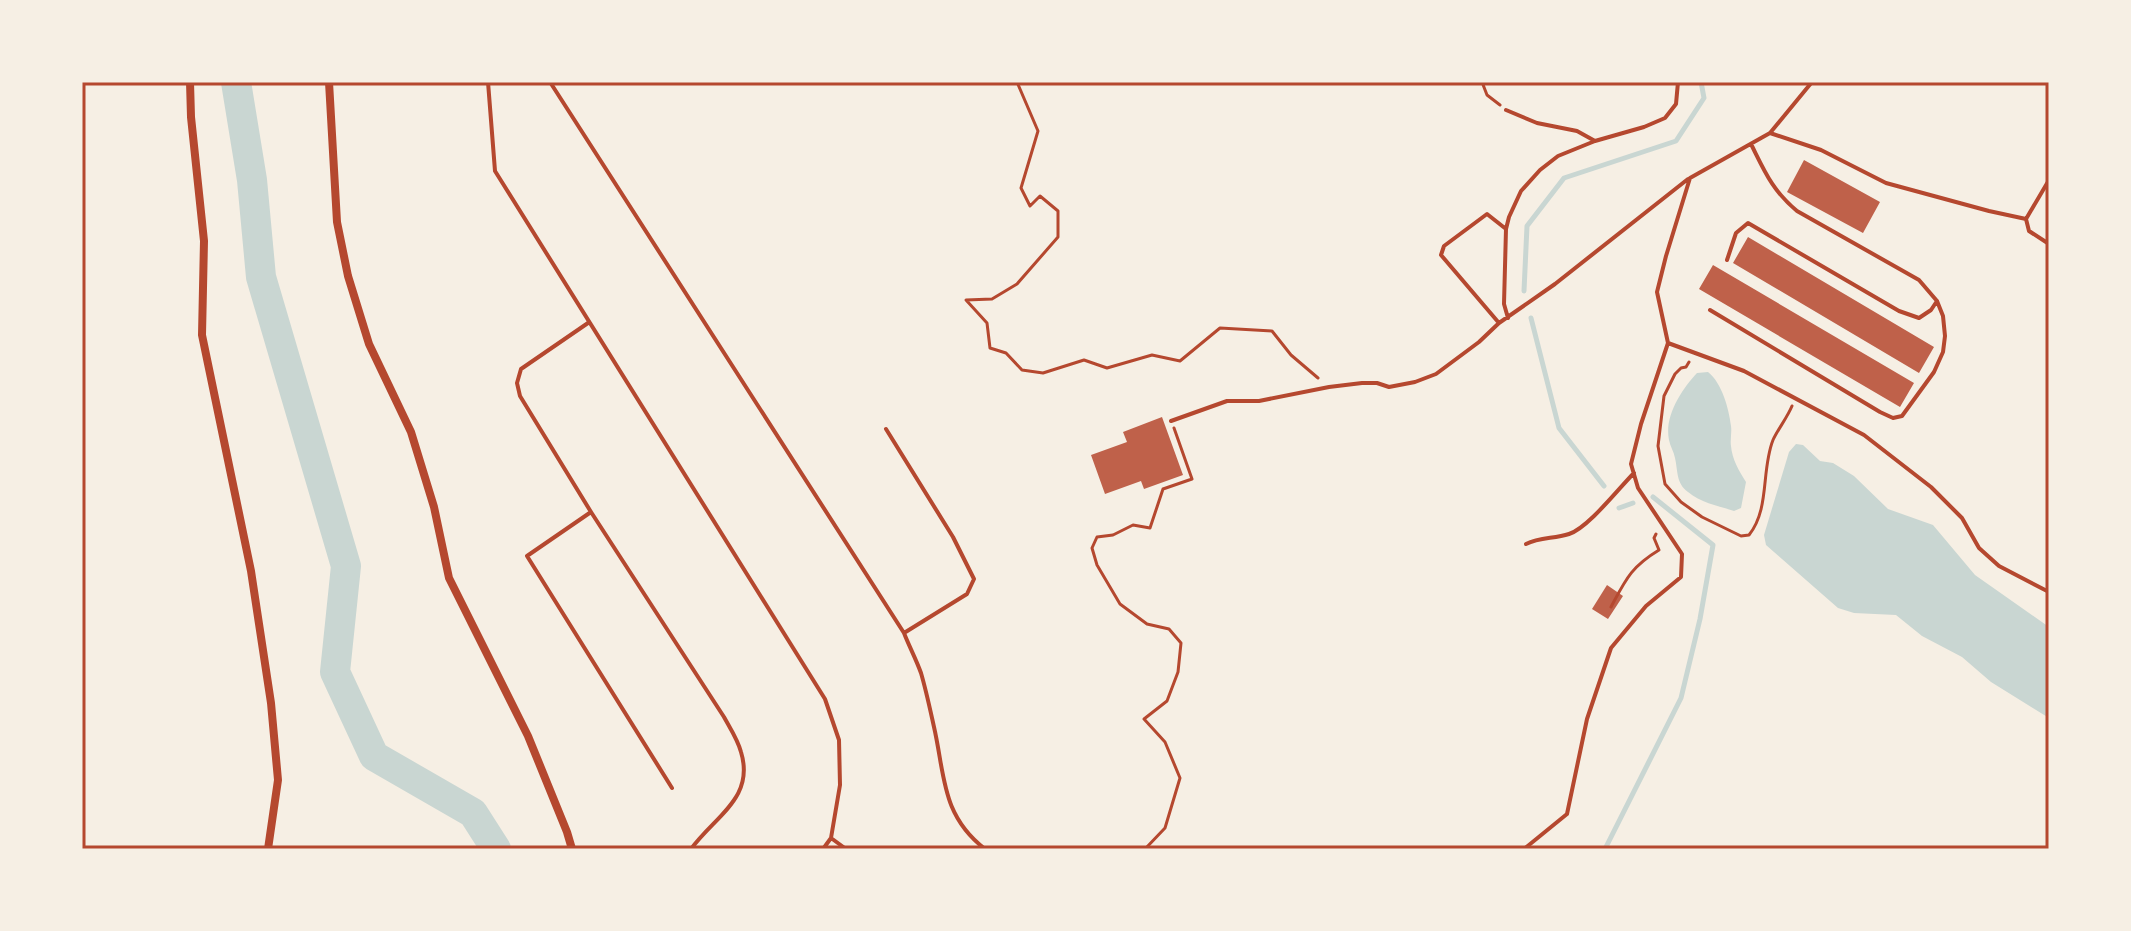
<svg xmlns="http://www.w3.org/2000/svg" width="2131" height="931" font-family="Georgia,serif">
	<style>
		.water { fill: #c9d6d2 }
		.lines { fill: none; stroke-linecap: round; stroke-linejoin: round }
		.stream { stroke: #c9d6d2; stroke-width: 5 }
		.river { stroke: #c9d6d2; stroke-width: 30 }
		.building { fill: #bf614a }
		.path { stroke: #b5482f; stroke-width: 3 }
		.service { stroke: #b5482f; stroke-width: 4 }
		.minor { stroke: #b5482f; stroke-width: 8 }
		.neatline { fill: none; stroke: #b5482f; stroke-width: 3 }
	</style>
	<rect width="100%" height="100%" fill="#f6efe4"/>
	<!-- water -->
	<path class="water" d="M 1708,372 C 1722,383 1729,409 1731,426 C 1732,433 1730,439 1731,446 C 1732,459 1739,471 1746,482 L 1741,508 L 1734,511 C 1719,506 1701,503 1688,492 C 1676,483 1678,471 1675,458 C 1674,452 1670,446 1669,440 C 1664,416 1682,389 1697,373 Z
		M 1796,444 L 1803,445 L 1820,461 L 1833,463 L 1854,476 L 1888,509 L 1933,525 L 1975,575 L 2049,627 L 2049,718 L 1991,682 L 1962,657 L 1922,636 L 1896,615 L 1854,613 L 1838,608 L 1766,545 L 1764,535 L 1789,452 Z"/>
	<g class="lines">
		<!-- stream -->
		<path class="stream" d="M 1524,291 L 1527,226 L 1564,178 L 1676,141 L 1704,98 L 1701,82
			M 1531,318 L 1559,428 L 1604,486
			M 1619,508 L 1633,503
			M 1605,849 L 1681,698 L 1700,619 L 1713,545 L 1653,497"/>
		<!-- river -->
		<path class="river" d="M 236,82 L 252,180 L 261,277 L 346,566 L 335,672 L 374,756 L 473,813 L 496,849"/>
	</g>
	<!-- building -->
	<path class="building" d="M 1804,160 L 1880,202 L 1863,233 L 1787,192 Z
		M 1748,237 L 1934,347 L 1919,373 L 1733,263 Z
		M 1713,265 L 1914,383 L 1900,407 L 1699,289 Z
		M 1162,417 L 1183,475 L 1144,489 L 1141,481 L 1105,494 L 1091,455 L 1127,442 L 1123,432 Z
		M 1607,585 L 1623,596 L 1608,619 L 1592,609 Z"/>
	<g class="lines">
		<!-- path -->
		<path class="path" d="M 1017,82 L 1038,131 L 1021,188 L 1030,206 L 1040,196 L 1058,211 L 1058,237 L 1017,284 L 992,299 L 966,300 L 987,323 L 990,348 L 1006,353 L 1022,370 L 1043,373 L 1084,360 L 1107,368 L 1152,355 L 1180,361 L 1220,328 L 1272,331 L 1291,355 L 1318,378
			M 1482,82 L 1487,95 L 1500,105
			M 1689,362 L 1686,367 L 1681,368 L 1675,374 L 1664,396 L 1658,446 L 1665,484 L 1681,502 L 1702,517 L 1741,536 L 1749,535 C 1770,509 1761,470 1773,440 C 1778,429 1787,418 1792,406
			M 1611,607 C 1626,579 1631,567 1659,550 L 1654,538 L 1656,534
			M 1145,849 L 1165,828 L 1180,778 L 1165,742 L 1144,719 L 1167,701 L 1178,672 L 1181,643 L 1169,629 L 1147,624 L 1120,604 L 1097,565 L 1092,548 L 1097,537 L 1113,535 L 1133,525 L 1150,528 L 1163,489 L 1192,479 L 1174,428"/>
		<!-- service -->
		<path class="service" d="M 488,82 L 495,171 L 825,699 L 839,740 L 840,785 L 831,838 L 823,849
			M 550,82 L 904,633 C 909,646 916,659 921,673 C 926,690 930,709 934,727 C 945,775 941,815 985,849
			M 1506,110 L 1537,123 L 1577,131 L 1595,141
			M 1770,133 L 1821,150 L 1886,183 L 1989,211 L 2026,219 L 2029,231 L 2049,244
			M 2026,219 L 2049,180
			M 1727,260 L 1736,233 L 1748,223 L 1899,311 L 1919,318 L 1931,310 L 1937,301
			M 1710,310 L 1880,412 L 1893,418 L 1902,416 L 1934,372 L 1943,352 L 1945,336 L 1943,316 L 1937,301 L 1919,280 L 1797,211 C 1772,190 1765,172 1751,144
			M 1508,318 L 1504,304 L 1506,229 L 1509,217 L 1521,191 L 1540,170 L 1558,156 L 1595,141 L 1644,127 L 1665,118 L 1676,104 L 1678,82
			M 588,323 L 521,369 L 517,383 L 520,396 L 591,512 L 724,717 C 730,728 738,740 741,752 C 755,798 715,816 691,849
			M 1499,323 L 1441,255 L 1444,246 L 1487,214 L 1506,229
			M 1668,343 L 1744,371 L 1864,435 L 1931,487 L 1962,518 L 1979,548 L 1999,566 L 2049,592
			M 1171,421 L 1227,401 L 1259,401 L 1329,387 L 1362,383 L 1377,383 L 1389,387 L 1415,382 L 1436,374 L 1479,342 L 1499,323 L 1555,284 L 1688,179
			M 886,429 L 953,537 L 974,579 L 967,594 L 904,633
			M 591,512 L 527,556 L 672,788
			M 1526,544 C 1540,537 1554,539 1569,534 C 1588,528 1619,488 1634,473
			M 831,838 L 846,849
			M 1524,849 L 1567,814 L 1587,719 L 1611,648 L 1646,606 L 1681,577 L 1682,554 L 1638,488 L 1631,464 L 1641,424 L 1668,343 L 1657,292 L 1666,256 L 1690,178 L 1770,133 L 1812,82"/>
		<!-- minor -->
		<path class="minor" d="M 190,82 L 191,117 L 204,241 L 202,335 L 251,571 L 271,703 L 278,780 L 268,849
			M 329,82 L 337,222 L 348,276 L 369,344 L 411,432 L 434,507 L 449,578 L 528,736 L 567,832 L 572,849"/>
	</g>
	<!-- border -->
	<rect width="2131" height="931" fill="none" stroke="#f6efe4" stroke-width="168"/>
	<rect x="84" y="84" width="1963" height="763" class="neatline"/>
</svg>
